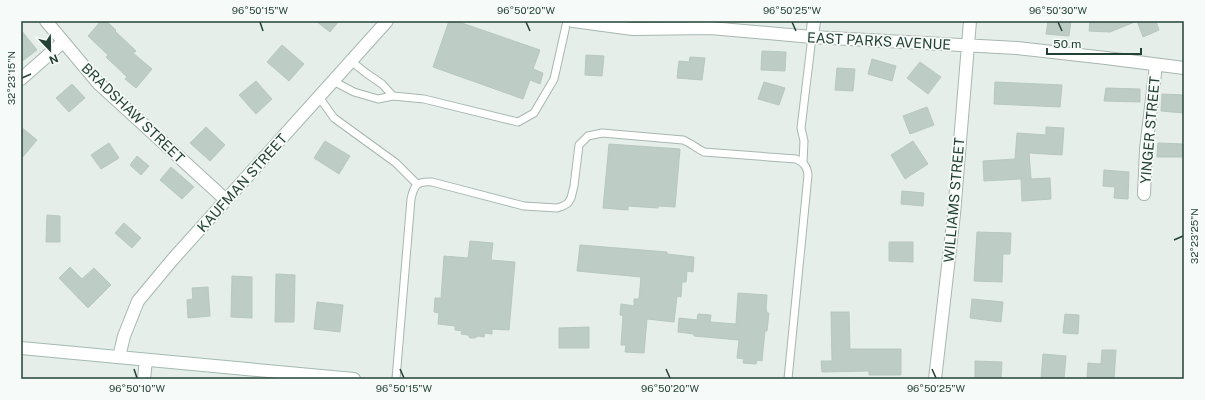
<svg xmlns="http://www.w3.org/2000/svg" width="1205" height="400" font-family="'Public Sans',sans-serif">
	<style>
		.building { fill: #bdccc4; stroke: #b7c8bf }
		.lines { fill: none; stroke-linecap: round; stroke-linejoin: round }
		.service-casing { stroke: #a7b7af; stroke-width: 9 }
		.minor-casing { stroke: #a7b7af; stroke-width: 14 }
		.secondary-casing { stroke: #a3baaf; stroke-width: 14 }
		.service { stroke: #fff; stroke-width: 7 }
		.minor { stroke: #fff; stroke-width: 12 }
		.secondary { stroke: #fff; stroke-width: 12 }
		.ticks { fill: none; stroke: #244135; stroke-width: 1.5 }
		.labels { text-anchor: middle; stroke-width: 3.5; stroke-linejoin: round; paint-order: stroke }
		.street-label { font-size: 14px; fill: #244135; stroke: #f6faf8 }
		.neatline { fill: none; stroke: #244135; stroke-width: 1.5 }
		.ticks-label { font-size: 10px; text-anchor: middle; fill: #244135 }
	</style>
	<rect width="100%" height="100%" fill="#e5eee9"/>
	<!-- building -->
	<path class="building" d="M 101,21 L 106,21 L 116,30 L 115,31 L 136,51 L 133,53 L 152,69 L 136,88 L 125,79 L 127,77 L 106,57 L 108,55 L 88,36 Z
		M 316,21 L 339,21 L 330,32 Z
		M 449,21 L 456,21 L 540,50 L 533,69 L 543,73 L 540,84 L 530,80 L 523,99 L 433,67 Z
		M 1048,21 L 1071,21 L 1069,36 L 1046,34 Z
		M 1090,21 L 1137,21 L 1110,32 L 1089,31 Z
		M 1137,21 L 1156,21 L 1159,30 L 1143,37 Z
		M 21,30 L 37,50 L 21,62 Z
		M 282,45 L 304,64 L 289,81 L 267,62 Z
		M 762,51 L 786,52 L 785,71 L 761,70 Z
		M 586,55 L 604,56 L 602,76 L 585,75 Z
		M 690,57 L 705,58 L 702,80 L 677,78 L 679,61 L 689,62 Z
		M 872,59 L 896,66 L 892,81 L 868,74 Z
		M 920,62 L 941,77 L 928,94 L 907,78 Z
		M 837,68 L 855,69 L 853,91 L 835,90 Z
		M 256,81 L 272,99 L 256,114 L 239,95 Z
		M 764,82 L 785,88 L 779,105 L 758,99 Z
		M 995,82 L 1062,85 L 1060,107 L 994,104 Z
		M 72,84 L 85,98 L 69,112 L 56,98 Z
		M 1106,88 L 1140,89 L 1140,102 L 1104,101 Z
		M 1162,94 L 1184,95 L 1184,113 L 1161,111 Z
		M 927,107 L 934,125 L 910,134 L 903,116 Z
		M 21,127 L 37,140 L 21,159 Z
		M 206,127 L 225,145 L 210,161 L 190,143 Z
		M 1046,127 L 1064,128 L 1062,155 L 1029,153 L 1031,179 L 1050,178 L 1051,199 L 1022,201 L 1021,179 L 984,181 L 983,161 L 1015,159 L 1017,133 L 1046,135 Z
		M 325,141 L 350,156 L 339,174 L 314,158 Z
		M 913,141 L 928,164 L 905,179 L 891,155 Z
		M 109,143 L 119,158 L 101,169 L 91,155 Z
		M 1158,143 L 1184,144 L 1184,157 L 1157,157 Z
		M 609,144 L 680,149 L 675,207 L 658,206 L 658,208 L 628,206 L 628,210 L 603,208 Z
		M 137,156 L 149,166 L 141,175 L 130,165 Z
		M 171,167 L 194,187 L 182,199 L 160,180 Z
		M 1104,170 L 1129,172 L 1128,199 L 1114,198 L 1115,187 L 1103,186 Z
		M 902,191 L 924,193 L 923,206 L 901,204 Z
		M 47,215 L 60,216 L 60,242 L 46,242 Z
		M 124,223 L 141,238 L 132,248 L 115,233 Z
		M 977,232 L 1011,233 L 1010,254 L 1003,254 L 1002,282 L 974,281 Z
		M 470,241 L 493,243 L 491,260 L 515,262 L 509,330 L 492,329 L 492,334 L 485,333 L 484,337 L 478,336 L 475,338 L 470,338 L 468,335 L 461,334 L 462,331 L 455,330 L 455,326 L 438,324 L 439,313 L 434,312 L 435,298 L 441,298 L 444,256 L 468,258 Z
		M 889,242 L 913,242 L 913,262 L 889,261 Z
		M 580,245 L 667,252 L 667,254 L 694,257 L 693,272 L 687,271 L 686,282 L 682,282 L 681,297 L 677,296 L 674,322 L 647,319 L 644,353 L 625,352 L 626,345 L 621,345 L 623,316 L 620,315 L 621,304 L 634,306 L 634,299 L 639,299 L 641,277 L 577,271 Z
		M 70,267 L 82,279 L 94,268 L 111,285 L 88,308 L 59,278 Z
		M 276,274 L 295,275 L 294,322 L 275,322 Z
		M 232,276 L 252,277 L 252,318 L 231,317 Z
		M 208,287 L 210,316 L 188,318 L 187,300 L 193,299 L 192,288 Z
		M 738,293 L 767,295 L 766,308 L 767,313 L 769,313 L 767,331 L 765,331 L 762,361 L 757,360 L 756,364 L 743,363 L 744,359 L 737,358 L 739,340 L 694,336 L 694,334 L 678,332 L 679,318 L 697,320 L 698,314 L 711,315 L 710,322 L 736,324 Z
		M 972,299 L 1003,302 L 1001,322 L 970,318 Z
		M 317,302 L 343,305 L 340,332 L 314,329 Z
		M 831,312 L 849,312 L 850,349 L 901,349 L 901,375 L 869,375 L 869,371 L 822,372 L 821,361 L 832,361 Z
		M 1065,314 L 1079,315 L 1078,334 L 1063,333 Z
		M 589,327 L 589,348 L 559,348 L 559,328 Z
		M 1102,350 L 1116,350 L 1114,379 L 1087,379 L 1088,363 L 1101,364 Z
		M 1043,354 L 1066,356 L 1064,379 L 1041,379 Z
		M 975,361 L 1002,362 L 1001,379 L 975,379 Z"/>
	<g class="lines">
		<!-- service casing -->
		<g class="service-casing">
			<path id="service" d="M 333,81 L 354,92 L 378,99 L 393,96 L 382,84 L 366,73 L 351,61
				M 393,96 L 424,99 L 518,122 L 534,113 L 554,79 L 567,21
				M 319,97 L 334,118 L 396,163 L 417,184
				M 803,162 L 804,141 L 801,128 L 812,37
				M 396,379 L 411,199 C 414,185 417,181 432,182 L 524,206 L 557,208 L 563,206 L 568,203 L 571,198 L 574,186 L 579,145 L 588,136 L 602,133 L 683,140 C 691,143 696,148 704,152 L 796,159 C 804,163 807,166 808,175 L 788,379"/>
		</g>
		<!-- minor casing -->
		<g class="minor-casing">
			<path id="minor" d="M 46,21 L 98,83 L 226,200
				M 573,21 L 633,29 L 710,28 L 812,37 L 1017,48 L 1106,58 L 1184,68
				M 812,37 L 814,21
				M 21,79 L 63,42
				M 1144,194 L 1146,149 L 1156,65
				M 119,357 L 124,336 L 138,301 L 173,259 L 387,21
				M 144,379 L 146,360
				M 935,379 L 954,214 L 970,21"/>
		</g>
		<!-- secondary casing -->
		<g class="secondary-casing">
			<path id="secondary" d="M 21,348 L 354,379"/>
		</g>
		<!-- service -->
		<use href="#service" class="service"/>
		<!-- minor -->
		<use href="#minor" class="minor"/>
		<!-- secondary -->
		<use href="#secondary" class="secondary"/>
	</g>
	<!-- ticks -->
	<path class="ticks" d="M 260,22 L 263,31M 526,22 L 530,31M 792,22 L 796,31M 1058,22 L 1062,31M 22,78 L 31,74M 1174,240 L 1183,236M 134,369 L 137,378M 400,369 L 404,378M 666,369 L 670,378M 932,369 L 936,378"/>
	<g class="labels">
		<!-- street labels -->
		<g class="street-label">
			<text transform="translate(879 41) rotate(3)" y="5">EAST PARKS AVENUE</text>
			<text transform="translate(133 113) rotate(44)" y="5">BRADSHAW STREET</text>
			<text transform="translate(1150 130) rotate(-85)" y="5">YINGER STREET</text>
			<text transform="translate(242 183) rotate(-48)" y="5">KAUFMAN STREET</text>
			<text transform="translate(954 200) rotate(-85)" y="5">WILLIAMS STREET</text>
		</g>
	</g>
	<!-- border -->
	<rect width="1205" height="400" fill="none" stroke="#f6faf8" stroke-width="44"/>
	<!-- north arrow -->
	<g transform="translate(50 50) rotate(158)" stroke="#f6faf8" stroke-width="3" paint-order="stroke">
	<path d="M0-3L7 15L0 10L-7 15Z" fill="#244135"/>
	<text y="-6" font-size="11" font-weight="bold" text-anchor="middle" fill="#244135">N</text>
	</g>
	<!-- scale -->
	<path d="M1047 48v6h94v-6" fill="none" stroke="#244135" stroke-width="2"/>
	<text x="1053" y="48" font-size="12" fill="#244135" stroke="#f6faf8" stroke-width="3" paint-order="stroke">50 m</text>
	<rect x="22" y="22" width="1161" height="356" class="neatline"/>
	<g class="ticks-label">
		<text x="260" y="14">96°50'15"W</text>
		<text x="526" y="14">96°50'20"W</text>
		<text x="792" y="14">96°50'25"W</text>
		<text x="1058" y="14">96°50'30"W</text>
		<text transform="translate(11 78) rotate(-90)" y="4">32°23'15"N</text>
		<text transform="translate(1194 236) rotate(-90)" y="4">32°23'25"N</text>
		<text x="137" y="392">96°50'10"W</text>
		<text x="404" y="392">96°50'15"W</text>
		<text x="670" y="392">96°50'20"W</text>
		<text x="936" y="392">96°50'25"W</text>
	</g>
</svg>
